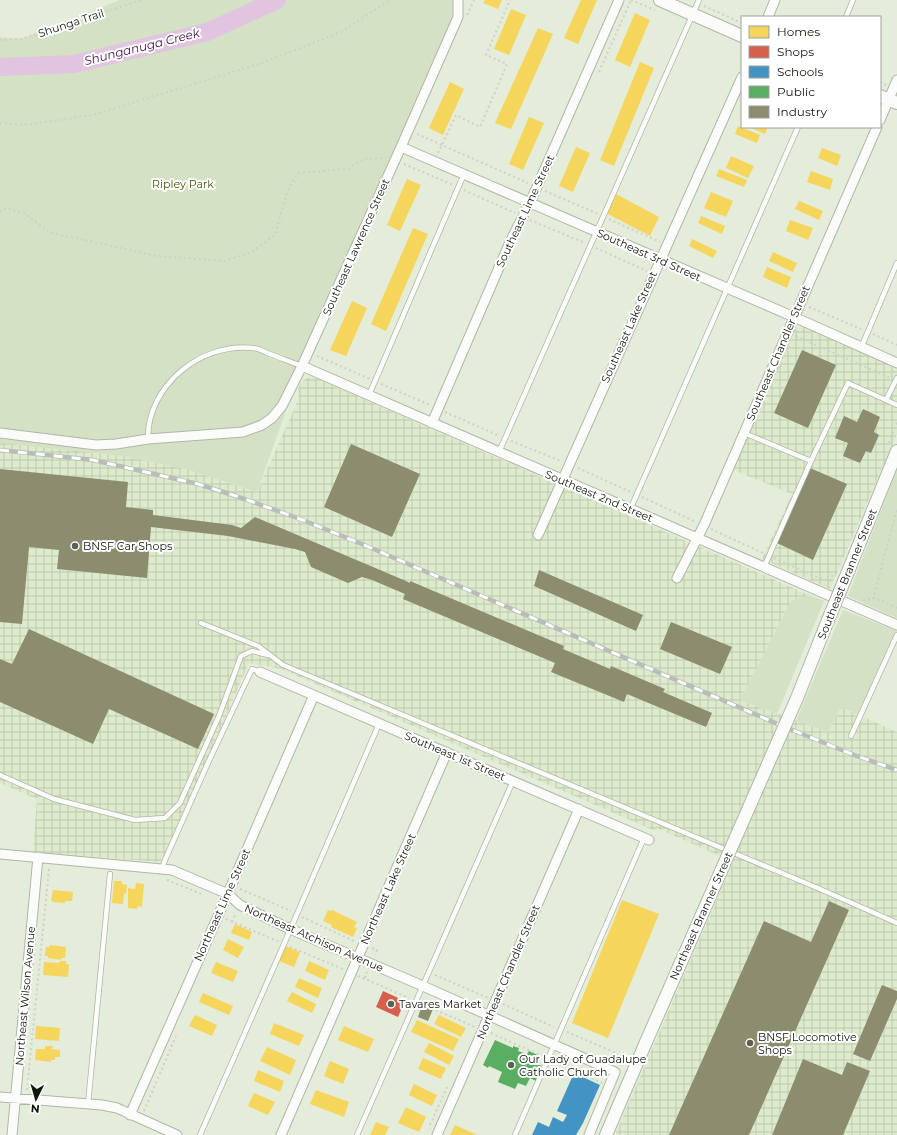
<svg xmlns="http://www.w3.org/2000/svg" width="897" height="1135" font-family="Montserrat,sans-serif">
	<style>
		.industrial { fill: url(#industrial-grid) }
		.green { fill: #d5e1c5 }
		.homes { fill: #f6d55c }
		.shops { fill: #d6604d }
		.schools { fill: #4393c3 }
		.public { fill: #5aae61 }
		.industry { fill: #8c8c6e }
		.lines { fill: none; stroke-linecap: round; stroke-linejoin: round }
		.river { stroke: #e0c4e0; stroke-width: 18 }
		.lane-casing { stroke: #b0b6a8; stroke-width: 6 }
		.street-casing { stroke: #b0b6a8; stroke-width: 11 }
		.secondary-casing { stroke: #b0b6a8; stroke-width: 14 }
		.path { stroke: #ced0cb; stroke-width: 2; stroke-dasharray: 2 3; stroke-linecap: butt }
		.lane { stroke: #fbfcf9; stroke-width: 4.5 }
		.street { stroke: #fbfcf9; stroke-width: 9 }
		.secondary { stroke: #fbfcf9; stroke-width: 12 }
		.rail-casing { stroke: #babcb7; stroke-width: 4.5 }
		.rail { stroke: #fff; stroke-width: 3; stroke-dasharray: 9; stroke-linecap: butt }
		.secondary-bridge-casing { stroke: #b0b6a8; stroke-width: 14; stroke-linecap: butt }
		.secondary-bridge { stroke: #fbfcf9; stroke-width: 12 }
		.poi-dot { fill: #5b6253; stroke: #fff; stroke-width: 1.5 }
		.labels { text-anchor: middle; stroke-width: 4; stroke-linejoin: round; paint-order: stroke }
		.street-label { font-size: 11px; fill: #11170a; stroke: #fff }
		.park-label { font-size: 11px; fill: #3f5a00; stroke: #fff }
		.poi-label { font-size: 11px; fill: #11170a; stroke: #fff; text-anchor: start }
		.water-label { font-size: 12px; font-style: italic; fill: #410d48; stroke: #fff }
	</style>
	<defs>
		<pattern id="industrial-grid" width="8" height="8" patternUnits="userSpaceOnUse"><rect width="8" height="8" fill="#ddebcc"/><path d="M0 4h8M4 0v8" fill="none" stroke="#bdc9ae"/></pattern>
	</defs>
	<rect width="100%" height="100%" fill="#e4ecda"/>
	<!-- industrial -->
	<path class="industrial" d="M 803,326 L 897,369 L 897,434 L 830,589 L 762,559 L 792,494 L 733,470 L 794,330 Z
		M 313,377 L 809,595 L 791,601 L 740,700 L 828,732 L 841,707 L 897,732 L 897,1135 L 615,1135 L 733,862 L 657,828 L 655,831 L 281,669 L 249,663 L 165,857 L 160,862 L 33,852 L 37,799 L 0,783 L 0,442 L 66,448 L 123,456 L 186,469 L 257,492 L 299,398 L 297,391 L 301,383 L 306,378 Z"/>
	<!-- green -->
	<path class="green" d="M 120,0 L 463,0 L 459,7 L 302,366 L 257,492 L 186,469 L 123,456 L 0,443 L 0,37 L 21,39 Z
		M 897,469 L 897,618 L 848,596 Z
		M 809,595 L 824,601 L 777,714 L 740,700 L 791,601 Z
		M 843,610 L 897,631 L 859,715 L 841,707 L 828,732 L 796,721 Z"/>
	<!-- homes -->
	<path class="homes" d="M 485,0 L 502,0 L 498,9 L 483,3 Z
		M 581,0 L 597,0 L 578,44 L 564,38 Z
		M 511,9 L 526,15 L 509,55 L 494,49 Z
		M 635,13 L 650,20 L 630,67 L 615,60 Z
		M 538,28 L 553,34 L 511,129 L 495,123 Z
		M 640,62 L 654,68 L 614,166 L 600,160 Z
		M 450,82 L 464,89 L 443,135 L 429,128 Z
		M 529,117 L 544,123 L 523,170 L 509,164 Z
		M 738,126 L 760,135 L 757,143 L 735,134 Z
		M 749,127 L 768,127 L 765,134 Z
		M 576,147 L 590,153 L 573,192 L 559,186 Z
		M 822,148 L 841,155 L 837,166 L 818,158 Z
		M 731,156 L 754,166 L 748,178 L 726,168 Z
		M 719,169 L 747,180 L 744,187 L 716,176 Z
		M 811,171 L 833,179 L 830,190 L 807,182 Z
		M 407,179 L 421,185 L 400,231 L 387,225 Z
		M 711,192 L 733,201 L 726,217 L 704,208 Z
		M 616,194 L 659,217 L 650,236 L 606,213 Z
		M 799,201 L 823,211 L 819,220 L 795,209 Z
		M 701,216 L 725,226 L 722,234 L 698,223 Z
		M 790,220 L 813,228 L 808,240 L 786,231 Z
		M 413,228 L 428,234 L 386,331 L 371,324 Z
		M 692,239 L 717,251 L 713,258 L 689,246 Z
		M 773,252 L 797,263 L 793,272 L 769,261 Z
		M 767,267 L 791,277 L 787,288 L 763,277 Z
		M 352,301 L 367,308 L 346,356 L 330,350 Z
		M 114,881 L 122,881 L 122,884 L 127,885 L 126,894 L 124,893 L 123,904 L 112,903 Z
		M 136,883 L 144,884 L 142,907 L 138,906 L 137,909 L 128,908 L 128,888 L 135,889 Z
		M 53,890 L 73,892 L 72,901 L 65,901 L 65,903 L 53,902 L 51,900 Z
		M 622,900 L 659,914 L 608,1038 L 572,1023 Z
		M 328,910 L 331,911 L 332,910 L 357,922 L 354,927 L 357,928 L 353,937 L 331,927 L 332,925 L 323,921 Z
		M 235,924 L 252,932 L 249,940 L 231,933 Z
		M 228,939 L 244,947 L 238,958 L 223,950 Z
		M 50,945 L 66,947 L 65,958 L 61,958 L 61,960 L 48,958 L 48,956 L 45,956 L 46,947 L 49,947 Z
		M 285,946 L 300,952 L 294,967 L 279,961 Z
		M 60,961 L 66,961 L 66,964 L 69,964 L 68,977 L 43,975 L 44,962 L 59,963 Z
		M 309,961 L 329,970 L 325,980 L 305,971 Z
		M 216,962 L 238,971 L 233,982 L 211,973 Z
		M 299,978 L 322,988 L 318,998 L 295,987 Z
		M 292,992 L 316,1004 L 312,1013 L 287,1001 Z
		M 203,993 L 233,1006 L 229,1015 L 199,1002 Z
		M 195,1015 L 217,1025 L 212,1036 L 189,1026 Z
		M 439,1015 L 466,1028 L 461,1037 L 434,1024 Z
		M 417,1020 L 459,1039 L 453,1051 L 411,1032 Z
		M 274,1023 L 304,1035 L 299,1046 L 270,1034 Z
		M 36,1026 L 60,1028 L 59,1041 L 35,1039 Z
		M 344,1026 L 374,1039 L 368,1052 L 338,1040 Z
		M 429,1043 L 454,1056 L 449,1065 L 424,1052 Z
		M 45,1046 L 53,1046 L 52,1049 L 60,1050 L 60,1057 L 55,1057 L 55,1060 L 51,1060 L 51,1062 L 35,1060 L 36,1049 L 45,1049 Z
		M 267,1047 L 296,1060 L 290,1075 L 260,1061 Z
		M 423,1058 L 446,1068 L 441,1079 L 418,1069 Z
		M 330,1061 L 349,1069 L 343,1084 L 324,1076 Z
		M 258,1070 L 284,1081 L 280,1092 L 254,1081 Z
		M 414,1084 L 437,1095 L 432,1106 L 409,1095 Z
		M 316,1090 L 349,1102 L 344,1117 L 310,1104 Z
		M 254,1093 L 275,1102 L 268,1115 L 248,1106 Z
		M 406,1107 L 426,1117 L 419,1132 L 398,1123 Z
		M 376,1122 L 389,1127 L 385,1135 L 370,1135 Z
		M 455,1125 L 477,1135 L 450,1135 Z"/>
	<!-- shops -->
	<path class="shops" d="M 383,991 L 405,1001 L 398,1017 L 376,1007 Z"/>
	<!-- schools -->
	<path class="schools" d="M 574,1073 L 600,1085 L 583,1123 L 576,1135 L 532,1135 L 538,1122 L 549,1127 L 553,1117 L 563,1122 L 567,1115 L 557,1111 Z"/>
	<!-- public -->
	<path class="public" d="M 495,1040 L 513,1048 L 513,1046 L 519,1048 L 518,1051 L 527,1054 L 529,1051 L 540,1056 L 536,1064 L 542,1066 L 536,1081 L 530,1078 L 526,1086 L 518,1083 L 515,1089 L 498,1082 L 502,1072 L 489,1066 L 488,1068 L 483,1065 Z"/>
	<!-- industry -->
	<path class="industry" d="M 802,350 L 836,365 L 808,428 L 774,413 Z
		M 863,409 L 880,417 L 874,432 L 879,435 L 871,453 L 866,451 L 860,463 L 843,456 L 848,443 L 835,438 L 844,416 L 857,422 Z
		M 351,444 L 420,474 L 392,537 L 324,507 Z
		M 810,468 L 847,484 L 813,560 L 777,543 Z
		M 0,469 L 128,482 L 126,507 L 153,510 L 153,515 L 232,525 L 241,528 L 255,517 L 406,581 L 410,583 L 410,581 L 564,646 L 563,649 L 610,669 L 611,666 L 665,689 L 663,692 L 712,713 L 706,727 L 627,694 L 624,702 L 551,672 L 555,663 L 403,599 L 405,594 L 372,580 L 362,577 L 348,583 L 311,567 L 305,552 L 295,549 L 228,536 L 151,527 L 147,578 L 57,569 L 59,550 L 29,547 L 22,624 L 0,622 Z
		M 539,570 L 643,615 L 636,631 L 534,586 Z
		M 671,622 L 732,647 L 720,674 L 660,649 Z
		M 29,629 L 214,714 L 198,749 L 109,709 L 93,744 L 0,702 L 0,659 L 12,664 Z
		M 829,901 L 849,910 L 749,1135 L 669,1135 L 764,921 L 811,942 Z
		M 882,985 L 897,991 L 897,999 L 870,1061 L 853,1054 Z
		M 422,1005 L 433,1009 L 428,1021 L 418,1017 Z
		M 803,1059 L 842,1075 L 847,1062 L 870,1071 L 843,1135 L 772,1135 Z"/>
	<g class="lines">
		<!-- river -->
		<path class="river" d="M 0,67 L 74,64 L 207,32 L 277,0"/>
		<!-- lane casing -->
		<g class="lane-casing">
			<path id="lane" d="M 846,17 L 853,0
				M 861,348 L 897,263
				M 369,395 L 464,174
				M 886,400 L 897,405
				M 744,433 L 811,461 L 848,383 L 886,400 L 897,378
				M 148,439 C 147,386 201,342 253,348 C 258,348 263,351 267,353 C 279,357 290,362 302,366
				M 499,452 L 699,0
				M 630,510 L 798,127
				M 764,567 L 811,461
				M 201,623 L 258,646 L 283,665 L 820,889 L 897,923
				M 851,736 L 897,635
				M 0,775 L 54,799 L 135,820 L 165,818 L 180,803 L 219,716 L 241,656 L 252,651 L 268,655
				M 162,869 L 165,860 L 207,765 L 252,669 L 260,672
				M 88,1104 L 110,874
				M 200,1135 L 284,944 L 379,724
				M 357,1135 L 513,781
				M 515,1135 L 644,838"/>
		</g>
		<!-- street casing -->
		<g class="street-casing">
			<path id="street" d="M 768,17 L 775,0
				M 880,120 L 897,80
				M 401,147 L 794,317 L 897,363
				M 302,366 L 897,625
				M 432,423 L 510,242 L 533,196 L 619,0
				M 0,433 L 96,445 L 116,444 L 148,439 L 243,432 L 262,425 L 272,418 L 282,406 L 302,366 L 401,147 L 458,17 L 458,0
				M 538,535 L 742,77
				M 677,578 L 704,525 L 877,127
				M 260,672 L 649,840
				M 0,854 L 172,870 L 228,894 L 240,905 L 290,929 L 423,986 L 615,1072 L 589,1135
				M 0,1097 L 102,1105 L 117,1108 L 177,1135
				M 130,1115 L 218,916 L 314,695
				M 12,1135 L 38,857
				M 281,1135 L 447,752
				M 437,1135 L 579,809"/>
		</g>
		<!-- secondary casing -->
		<g class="secondary-casing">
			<path id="secondary" d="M 660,0 L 742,36
				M 880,96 L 897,103
				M 845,579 L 897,451
				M 797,698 L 828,620
				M 606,1135 L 646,1042"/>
		</g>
		<!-- path -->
		<path class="path" d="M 631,0 L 655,10
			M 704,6 L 742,23
			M 467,15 L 474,0
			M 0,40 L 21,39 L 142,0
			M 599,72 L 631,0
			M 880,82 L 886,85
			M 0,123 L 25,125 L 93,115 L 262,63 L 341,32 L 390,0
			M 417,134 L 528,183
			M 438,153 L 456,115 L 480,127 L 507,64 L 486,55 L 510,0
			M 404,164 L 453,185
			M 464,190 L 515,213
			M 545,191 L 598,214
			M 0,212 L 6,208 L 26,214 L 48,232 L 157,256 L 224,261 L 252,252 L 275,235 L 287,192 L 298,173 L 347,169 L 364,159 L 386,158
			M 609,219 L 660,242
			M 530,220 L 585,243
			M 596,248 L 647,271
			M 809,307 L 861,329
			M 873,334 L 897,345
			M 796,336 L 890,378
			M 317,356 L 370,379
			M 381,384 L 430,405
			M 445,412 L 500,436
			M 511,441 L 561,461
			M 889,443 L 897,422
			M 578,468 L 631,492
			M 642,497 L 696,522
			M 711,529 L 763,553
			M 774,558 L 819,578 L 822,582
			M 820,578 L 830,581 L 833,574 L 836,575
			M 873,599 L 897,509
			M 863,600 L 875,598 L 897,608
			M 167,880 L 204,895
			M 240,889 L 291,911
			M 302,917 L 356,942
			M 226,919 L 279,942
			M 232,922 L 236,913
			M 290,947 L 343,969
			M 372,948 L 377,950 L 375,955
			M 435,975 L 488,998
			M 358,976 L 409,998
			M 365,978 L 367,972
			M 422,1004 L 475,1027
			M 503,1004 L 554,1027
			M 567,1032 L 614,1052 L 612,1061
			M 491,1033 L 542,1056
			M 555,1062 L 602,1083
			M 27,1090 L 49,869
			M 144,1111 L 176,1036
			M 430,1125 L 447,1087"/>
		<!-- lane -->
		<use href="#lane" class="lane"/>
		<!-- street -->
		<use href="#street" class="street"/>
		<!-- secondary -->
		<use href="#secondary" class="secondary"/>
		<!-- rail casing -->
		<g class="rail-casing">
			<path id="rail" d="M 0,450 L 93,460 L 198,484 L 236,496 L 300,519 L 362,544 L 780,725 L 854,755 L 897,770"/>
		</g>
		<!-- rail -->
		<use href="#rail" class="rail"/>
		<!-- secondary-bridge casing -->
		<g class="secondary-bridge-casing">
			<path id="secondary-bridge" d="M 828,620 L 845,579
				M 646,1042 L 797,698"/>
		</g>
		<!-- secondary-bridge -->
		<use href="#secondary-bridge" class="secondary-bridge"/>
	</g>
	<!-- markers -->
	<g class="poi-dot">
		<circle cx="75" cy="546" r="4"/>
		<circle cx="391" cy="1004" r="4"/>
		<circle cx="750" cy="1043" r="4"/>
		<circle cx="511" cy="1065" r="4"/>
	</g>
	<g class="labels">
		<!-- street labels -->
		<g class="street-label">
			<text transform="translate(71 23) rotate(-18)" y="4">Shunga Trail</text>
			<text transform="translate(525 211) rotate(-65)" y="4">Southeast Lime Street</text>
			<text transform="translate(356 247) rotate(-66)" y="4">Southeast Lawrence Street</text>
			<text transform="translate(649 255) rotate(24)" y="4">Southeast 3rd Street</text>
			<text transform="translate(629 327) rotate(-66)" y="4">Southeast Lake Street</text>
			<text transform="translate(778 353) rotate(-67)" y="4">Southeast Chandler Street</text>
			<text transform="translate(599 496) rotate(23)" y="4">Southeast 2nd Street</text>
			<text transform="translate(847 574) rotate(-68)" y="4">Southeast Branner Street</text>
			<text transform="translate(455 756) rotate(23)" y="4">Southeast 1st Street</text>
			<text transform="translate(388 889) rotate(-66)" y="4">Northeast Lake Street</text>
			<text transform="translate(222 905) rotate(-66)" y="4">Northeast Lime Street</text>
			<text transform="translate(701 916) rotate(-66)" y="4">Northeast Branner Street</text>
			<text transform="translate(314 938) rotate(24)" y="4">Northeast Atchison Avenue</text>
			<text transform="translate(508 972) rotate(-67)" y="4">Northeast Chandler Street</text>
			<text transform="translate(25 996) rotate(-85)" y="4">Northeast Wilson Avenue</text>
		</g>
		<!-- park labels -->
		<g class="park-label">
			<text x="183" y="188">Ripley Park</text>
		</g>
		<!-- poi labels -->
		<g class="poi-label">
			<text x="83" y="550">BNSF Car Shops</text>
			<text x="399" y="1008">Tavares Market</text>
			<text x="758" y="1041">BNSF Locomotive<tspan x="758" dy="13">Shops</tspan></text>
			<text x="519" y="1063">Our Lady of Guadalupe<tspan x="519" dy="13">Catholic Church</tspan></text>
		</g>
		<!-- water labels -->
		<g class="water-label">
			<text transform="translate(142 47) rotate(-14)" y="4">Shunganuga Creek</text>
		</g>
	</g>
	<!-- legend -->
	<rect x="741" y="16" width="140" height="112" fill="#ffffff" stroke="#a0a29d"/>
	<rect x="749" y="26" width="20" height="12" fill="#f6d55c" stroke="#a0a29d"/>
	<text x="777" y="36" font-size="12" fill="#11170a">Homes</text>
	<rect x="749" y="46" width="20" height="12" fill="#d6604d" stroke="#a0a29d"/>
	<text x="777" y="56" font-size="12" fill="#11170a">Shops</text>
	<rect x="749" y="66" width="20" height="12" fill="#4393c3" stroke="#a0a29d"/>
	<text x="777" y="76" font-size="12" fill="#11170a">Schools</text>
	<rect x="749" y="86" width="20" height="12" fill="#5aae61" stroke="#a0a29d"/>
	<text x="777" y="96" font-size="12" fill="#11170a">Public</text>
	<rect x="749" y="106" width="20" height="12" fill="#8c8c6e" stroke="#a0a29d"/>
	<text x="777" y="116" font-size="12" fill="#11170a">Industry</text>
	<!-- north arrow -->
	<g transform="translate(36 1099) rotate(185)" stroke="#ffffff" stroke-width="3" paint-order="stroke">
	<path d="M0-3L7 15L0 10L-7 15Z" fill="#11170a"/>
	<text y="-6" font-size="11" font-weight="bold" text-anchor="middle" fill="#11170a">N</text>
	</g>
</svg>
